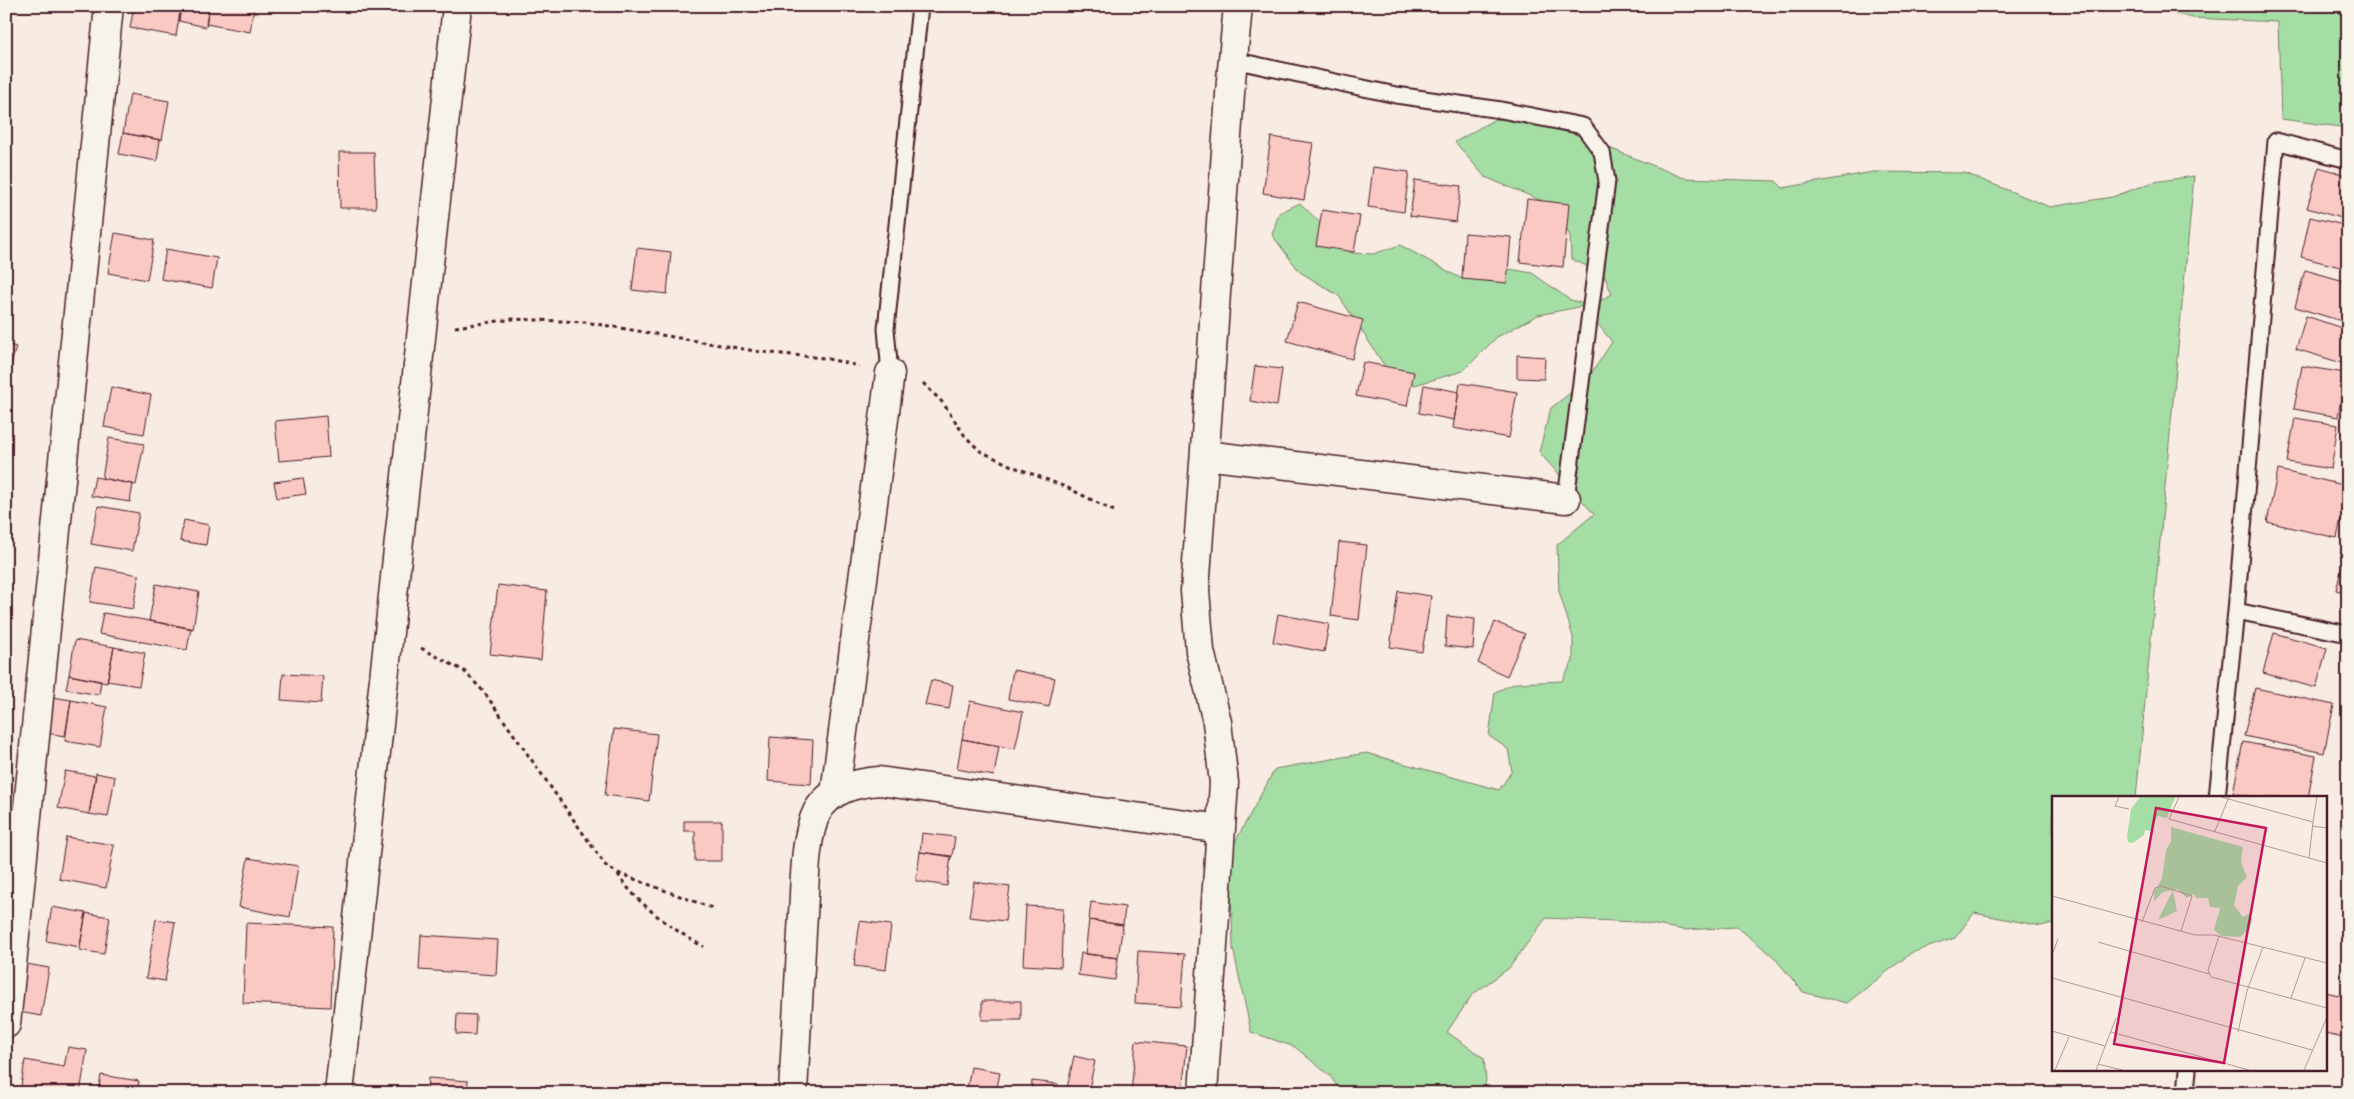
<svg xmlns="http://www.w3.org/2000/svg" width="2354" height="1099" font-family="Caveat,sans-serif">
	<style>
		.green { fill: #a5dea4; stroke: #787e68 }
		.building { fill: #fac9c4; stroke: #4a1f2b }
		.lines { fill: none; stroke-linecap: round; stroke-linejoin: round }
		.lane-casing { stroke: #4a1f2b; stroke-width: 19 }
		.street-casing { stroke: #4a1f2b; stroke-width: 31 }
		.path { stroke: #4a1f2b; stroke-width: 3; stroke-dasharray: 4 4; stroke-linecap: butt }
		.lane { stroke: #f7f3e8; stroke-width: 15 }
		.street { stroke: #f7f3e8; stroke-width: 28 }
		.inset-road { fill: none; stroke: #b29998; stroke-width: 1 }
		.view { fill: #c2185b; fill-opacity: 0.15; stroke: #c2185b; stroke-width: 2.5 }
		.inset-edge { fill: none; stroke: #4a1f2b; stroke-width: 2.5 }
	</style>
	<rect width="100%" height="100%" fill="#f8ebe1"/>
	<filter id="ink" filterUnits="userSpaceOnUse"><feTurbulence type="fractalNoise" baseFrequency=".02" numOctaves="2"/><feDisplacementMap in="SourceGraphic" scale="10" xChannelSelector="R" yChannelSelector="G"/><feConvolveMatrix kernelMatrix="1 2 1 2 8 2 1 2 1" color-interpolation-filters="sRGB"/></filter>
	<g filter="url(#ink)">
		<!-- green -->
		<path class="green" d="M 2142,6 L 2348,6 L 2348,128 L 2281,119 L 2278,22 L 2193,18 Z
			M 1495,119 L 1542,121 L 1684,178 L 1776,181 L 1783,188 L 1873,172 L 1965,173 L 2050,207 L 2112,197 L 2154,182 L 2194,176 L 2136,798 L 2053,798 L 2053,923 L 2041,926 L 1974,913 L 1955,938 L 1911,953 L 1847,1003 L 1803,992 L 1773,956 L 1737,927 L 1684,930 L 1638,922 L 1546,918 L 1509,968 L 1472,995 L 1447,1032 L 1484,1058 L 1486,1081 L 1481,1093 L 1342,1093 L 1330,1076 L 1295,1047 L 1251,1032 L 1233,948 L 1230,851 L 1275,769 L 1366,753 L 1499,790 L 1512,771 L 1508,749 L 1489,736 L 1495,692 L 1516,683 L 1562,681 L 1573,661 L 1573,637 L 1559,591 L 1557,545 L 1594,514 L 1539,452 L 1551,408 L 1587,380 L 1612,342 L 1584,306 L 1538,315 L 1497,337 L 1463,371 L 1415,385 L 1392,377 L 1339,296 L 1300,272 L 1272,235 L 1279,213 L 1300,203 L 1351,253 L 1373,254 L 1400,245 L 1462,279 L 1509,269 L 1532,273 L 1570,300 L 1592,305 L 1612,294 L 1603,273 L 1571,259 L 1570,236 L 1559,215 L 1540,200 L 1485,177 L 1455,142 Z"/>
		<!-- building -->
		<path class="building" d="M 134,6 L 181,6 L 176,36 L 130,28 Z
			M 181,6 L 209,6 L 206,27 L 179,21 Z
			M 209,6 L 254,6 L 250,32 L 206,24 Z
			M 130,94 L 169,101 L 162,140 L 123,133 Z
			M 123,133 L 160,140 L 157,161 L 119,154 Z
			M 1271,137 L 1313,143 L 1304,200 L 1263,193 Z
			M 339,152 L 374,152 L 376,208 L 340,208 Z
			M 1373,167 L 1409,172 L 1404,212 L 1368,207 Z
			M 2319,167 L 2348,176 L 2348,220 L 2307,208 Z
			M 1415,180 L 1461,186 L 1456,222 L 1410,216 Z
			M 1527,199 L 1569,204 L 1563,267 L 1520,262 Z
			M 1322,210 L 1360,216 L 1354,252 L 1316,246 Z
			M 2310,217 L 2348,226 L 2348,269 L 2301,257 Z
			M 115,233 L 154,240 L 147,280 L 108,273 Z
			M 1465,233 L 1511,237 L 1507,283 L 1462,279 Z
			M 637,248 L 671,252 L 667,294 L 632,290 Z
			M 166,249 L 217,258 L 212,288 L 161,279 Z
			M 2305,270 L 2348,282 L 2348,323 L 2295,307 Z
			M 1298,302 L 1363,320 L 1352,359 L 1287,341 Z
			M 2306,316 L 2348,330 L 2348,365 L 2296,349 Z
			M 6,344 L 16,347 L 6,384 Z
			M 1517,355 L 1545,357 L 1544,379 L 1517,378 Z
			M 1363,362 L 1414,372 L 1407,406 L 1356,396 Z
			M 1255,366 L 1282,369 L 1277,406 L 1250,401 Z
			M 2302,366 L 2345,373 L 2338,417 L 2294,409 Z
			M 1460,383 L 1517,392 L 1509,438 L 1453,428 Z
			M 1424,385 L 1459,392 L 1454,420 L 1419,413 Z
			M 111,387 L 151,395 L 144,434 L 104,427 Z
			M 326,416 L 329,457 L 279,461 L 275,421 Z
			M 2295,418 L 2338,425 L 2331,469 L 2287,462 Z
			M 109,438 L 144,444 L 136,485 L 102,478 Z
			M 2278,470 L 2348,486 L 2337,538 L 2267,522 Z
			M 95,477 L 133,484 L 130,502 L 91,496 Z
			M 303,478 L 306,494 L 277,498 L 274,482 Z
			M 98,506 L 139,513 L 132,551 L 91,544 Z
			M 184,520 L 209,525 L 206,545 L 180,541 Z
			M 1339,542 L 1367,545 L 1359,620 L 1331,616 Z
			M 2347,549 L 2348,550 L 2348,593 L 2336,590 Z
			M 96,567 L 139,575 L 133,609 L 90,602 Z
			M 156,584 L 199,592 L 193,629 L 149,621 Z
			M 498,585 L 547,591 L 541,660 L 490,654 Z
			M 1398,591 L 1431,596 L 1422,652 L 1390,647 Z
			M 103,613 L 191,628 L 187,650 L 99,634 Z
			M 1278,614 L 1329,624 L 1324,652 L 1273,642 Z
			M 1447,616 L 1475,619 L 1473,649 L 1445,646 Z
			M 1495,622 L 1525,634 L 1507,676 L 1478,663 Z
			M 2274,633 L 2327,648 L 2316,688 L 2263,673 Z
			M 75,640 L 114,647 L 107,683 L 69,675 Z
			M 114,647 L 145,653 L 139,686 L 107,681 Z
			M 1013,670 L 1055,678 L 1049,707 L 1008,699 Z
			M 283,674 L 323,676 L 321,703 L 281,700 Z
			M 69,675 L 101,681 L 99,695 L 66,689 Z
			M 931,680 L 953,685 L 949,709 L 925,705 Z
			M 2255,688 L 2334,705 L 2324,753 L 2244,736 Z
			M 53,697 L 71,700 L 65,736 L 46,733 Z
			M 71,700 L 107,707 L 100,747 L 65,741 Z
			M 970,701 L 1023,712 L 1015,749 L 962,739 Z
			M 614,729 L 657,734 L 649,801 L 605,795 Z
			M 770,737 L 813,740 L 811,784 L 768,781 Z
			M 962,739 L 999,746 L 994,776 L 957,769 Z
			M 2243,742 L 2316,756 L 2308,798 L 2259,798 L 2233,793 Z
			M 65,771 L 96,776 L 89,814 L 58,808 Z
			M 96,773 L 115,777 L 108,817 L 89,814 Z
			M 684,821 L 722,821 L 722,861 L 695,861 L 695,831 L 684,831 Z
			M 922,833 L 955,837 L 952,857 L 920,852 Z
			M 66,837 L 114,845 L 106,888 L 59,879 Z
			M 920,852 L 951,856 L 947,886 L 916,881 Z
			M 248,858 L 298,866 L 290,917 L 239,907 Z
			M 974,882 L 1010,887 L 1005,921 L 969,917 Z
			M 1091,902 L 1125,907 L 1123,925 L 1089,920 Z
			M 1026,906 L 1063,908 L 1061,967 L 1023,965 Z
			M 52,907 L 86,913 L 80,947 L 46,941 Z
			M 86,913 L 110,917 L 104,954 L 79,950 Z
			M 156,919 L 175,922 L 165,981 L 146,978 Z
			M 1089,920 L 1123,925 L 1118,958 L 1085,954 Z
			M 860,921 L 891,925 L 886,970 L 854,966 Z
			M 246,923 L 333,927 L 330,1007 L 243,1003 Z
			M 421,935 L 498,940 L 496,975 L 419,970 Z
			M 1138,951 L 1185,954 L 1181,1006 L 1135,1003 Z
			M 1081,953 L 1118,958 L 1115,980 L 1078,975 Z
			M 21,963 L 49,968 L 41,1016 L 13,1011 Z
			M 2325,992 L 2348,997 L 2348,1039 L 2325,1034 Z
			M 982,1001 L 1021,1001 L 1021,1020 L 982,1020 Z
			M 457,1014 L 476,1015 L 475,1035 L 456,1034 Z
			M 1136,1041 L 1187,1046 L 1182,1093 L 1131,1093 Z
			M 68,1047 L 87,1050 L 80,1093 L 20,1093 L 25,1060 L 64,1067 Z
			M 1074,1056 L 1095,1061 L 1088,1093 L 1066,1093 Z
			M 971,1067 L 1000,1072 L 996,1093 L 967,1089 Z
			M 101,1075 L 139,1081 L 137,1093 L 98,1093 Z
			M 428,1078 L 468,1081 L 467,1093 L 427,1093 Z
			M 1032,1081 L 1058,1084 L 1057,1093 L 1031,1093 Z
			M 2276,1087 L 2314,1092 L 2314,1093 L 2275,1093 Z"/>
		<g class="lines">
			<!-- lane casing -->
			<g class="lane-casing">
				<path id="lane" d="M 1233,60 L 1396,95 L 1501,110 L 1583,126 L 1602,152 L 1607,181 L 1566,499
					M 890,373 L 886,329 L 920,6
					M 2236,611 L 2348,634
					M 2217,798 L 2236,611 L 2276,141 L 2348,160
					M 2186,1093 L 2188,1070"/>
			</g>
			<!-- street casing -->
			<g class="street-casing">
				<path id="street" d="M 1205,455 L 1566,499
					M 835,793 L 890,373
					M 6,1024 L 109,6
					M 339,1093 L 457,6
					M 793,1093 C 796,1033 800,973 803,914 C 805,885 804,838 817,812 C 830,789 855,783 879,781 L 1221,829
					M 1203,1093 L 1224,783 L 1217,722 L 1200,651 L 1195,591 L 1231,80 L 1238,6"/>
			</g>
			<!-- path -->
			<path class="path" d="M 455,327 L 513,319 L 585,322 L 761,352 L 824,358 L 859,366
				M 923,383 L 943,403 L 965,436 L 980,451 L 1012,466 L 1068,488 L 1114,511
				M 421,648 L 464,671 L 484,692 L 606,866 L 618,873 L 712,908
				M 618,874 C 635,903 675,931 704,947"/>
			<!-- lane -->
			<use href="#lane" class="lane"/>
			<!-- street -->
			<use href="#street" class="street"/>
		</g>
	</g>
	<!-- overview -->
	<g transform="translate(2052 796)">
		<rect width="275" height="275" fill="#f8ebe1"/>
		<path d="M 88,1 L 123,1 L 115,22 L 105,20 L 100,35 L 93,34 L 92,39 L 81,47 L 76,46 L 75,41 L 79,13 ZM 119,31 L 191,51 L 189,66 L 195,81 L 186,90 L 182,109 L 191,121 L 197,118 L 200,124 L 198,132 L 188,141 L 169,140 L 162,134 L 168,112 L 158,111 L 156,102 L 144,102 L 142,98 L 135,102 L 125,93 L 121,95 L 125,115 L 106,124 L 121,94 L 111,96 L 102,105 L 102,96 L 110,83 L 114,54 L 119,46 Z" fill="#a5dea4"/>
		<path class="inset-road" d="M 67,1 L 63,10 L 77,13M 127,1 L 117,23 L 275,67M 169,1 L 261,26 L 257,62M 261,26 L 265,1M 260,30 L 275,32M 163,35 L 177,1M 0,100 L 143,139 L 162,139 L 275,167M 90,126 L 103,92 L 109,90 L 140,100 L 129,135M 167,140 L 156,174 L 159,181 L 275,212M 46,146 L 157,178M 0,159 L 6,143M 0,182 L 260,254M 239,202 L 253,162M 0,235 L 53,250M 59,236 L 197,274M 186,236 L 195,195 L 211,151M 46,268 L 70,274M 3,274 L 17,241M 44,274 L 64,222M 252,274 L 275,221"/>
		<path class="view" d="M 104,12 L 214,32 L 172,267 L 62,248 Z"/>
		<rect width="275" height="275" class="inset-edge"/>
	</g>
	<!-- margin -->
	<rect width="2354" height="1099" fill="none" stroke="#f7f3e8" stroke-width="25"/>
	<rect x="12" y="12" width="2329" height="1074" fill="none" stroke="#4a1f2b" stroke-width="2" filter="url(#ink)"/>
</svg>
